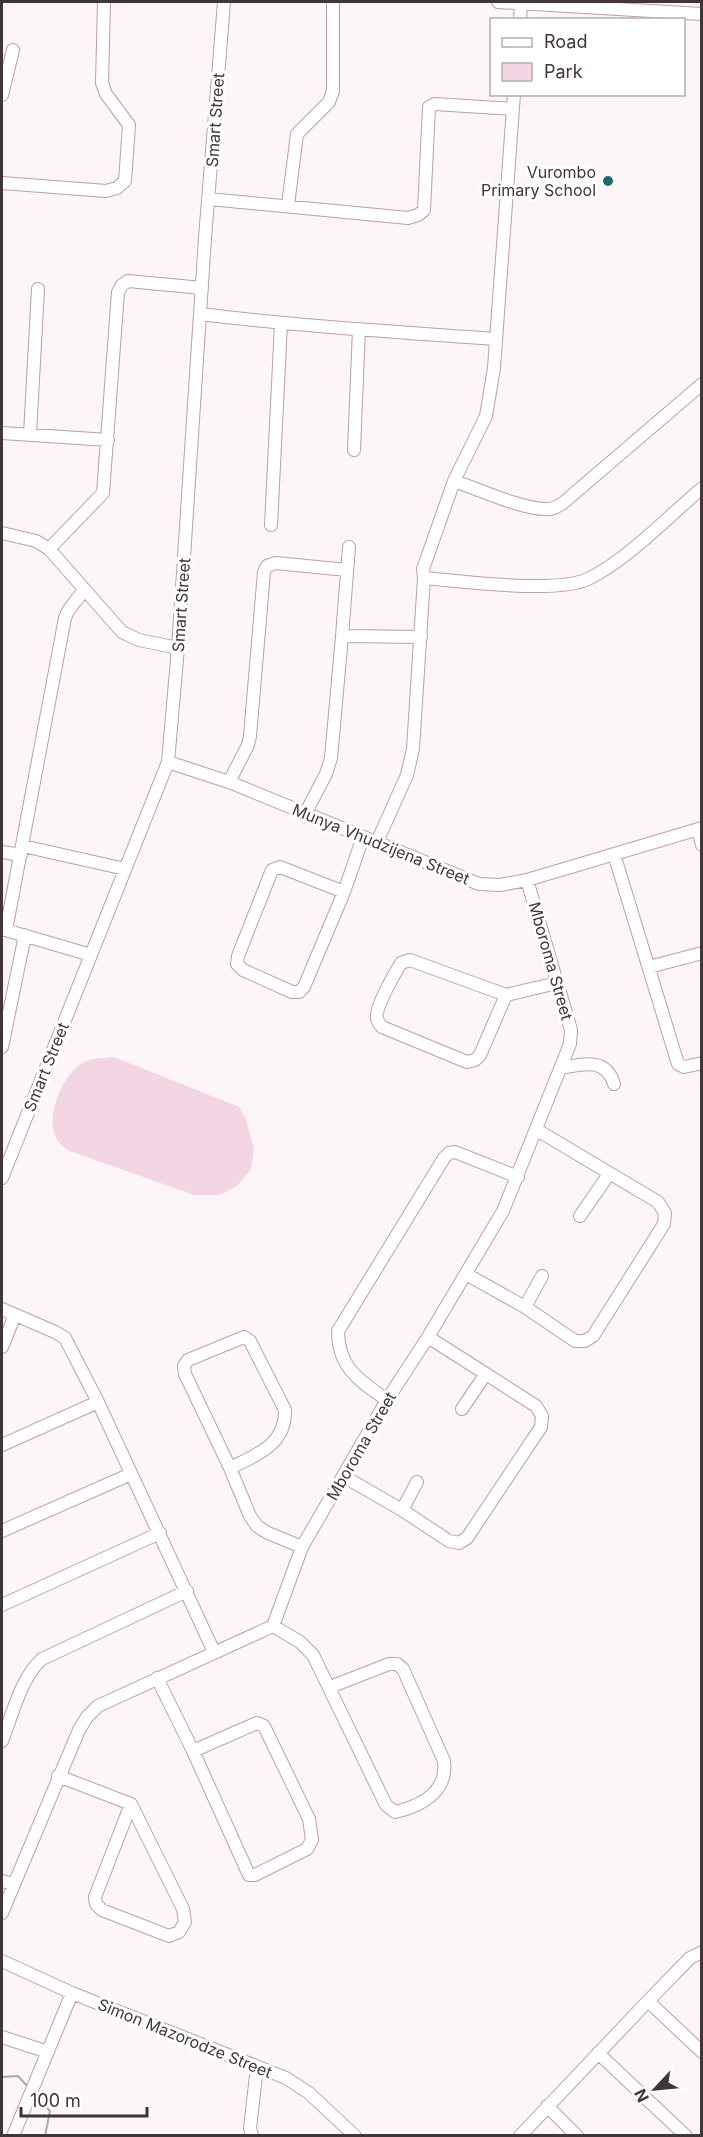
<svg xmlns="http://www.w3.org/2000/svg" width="703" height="2137" font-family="Inter,sans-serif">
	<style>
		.green { fill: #f3d5e3 }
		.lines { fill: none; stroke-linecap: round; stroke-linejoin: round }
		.stream { stroke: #be9fae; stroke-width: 2 }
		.minor-casing { stroke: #be9dad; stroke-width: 14 }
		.minor { stroke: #fff; stroke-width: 12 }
		.poi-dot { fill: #1e6b6d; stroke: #fff; stroke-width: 2 }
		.labels { text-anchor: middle; stroke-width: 6; stroke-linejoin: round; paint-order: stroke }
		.street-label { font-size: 16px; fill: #41343a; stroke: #fff }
		.poi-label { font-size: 16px; fill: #41343a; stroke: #fff; text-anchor: end }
	</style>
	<rect width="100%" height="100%" fill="#fdf6f9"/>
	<!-- green -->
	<path class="green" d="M 114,1057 L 239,1107 L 246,1120 L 254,1149 L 251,1169 L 237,1186 L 219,1195 L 194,1195 L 67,1150 C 64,1147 59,1143 57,1140 C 44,1118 63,1071 86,1061 C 93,1058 106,1058 114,1057 Z"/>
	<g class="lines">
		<!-- stream -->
		<path class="stream" d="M 2,2077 L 18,2076 L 28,2087
			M 34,2094 L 50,2111 L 45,2136"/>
		<!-- minor casing -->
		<g class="minor-casing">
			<path id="minor" d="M 498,2 L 702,14
				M 520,20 L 521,3
				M 2,95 L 13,50
				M 2,183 L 106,191 L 117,188 L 125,181 L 129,125 L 106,94 L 102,83 L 104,2
				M 209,199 L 408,218 L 418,215 L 424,210 L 429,107 L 435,104 L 513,109
				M 288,205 L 297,134 L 329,102 L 333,91 L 333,2
				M 200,314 C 298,326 396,332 495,339
				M 2,433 L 108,440
				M 30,434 L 38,289
				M 354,450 L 359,329
				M 454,481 C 478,489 522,509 545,509 C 552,510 557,507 563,503 L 702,384
				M 271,525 L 281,324
				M 2,533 L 36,541 L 49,549 L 122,632 L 139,640 L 178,648
				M 49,549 L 103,493 L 118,292 L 122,285 L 128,281 L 202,288
				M 424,578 C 462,581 556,594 588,579 C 626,561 669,516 702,488
				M 342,636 L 349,547
				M 168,762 L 229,782 L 479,884 L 500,885 L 527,880 L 702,828
				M 229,782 L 248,745 L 250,736 L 264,572 L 267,566 L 276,563 L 347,570
				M 305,814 L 326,774 L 331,758 L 342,636 L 421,637
				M 698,829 L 702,845
				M 377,842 L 407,775 L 413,749 L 424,578 L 423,569 L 454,481 L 486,416 L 494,368 L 514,94
				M 23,846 L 125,869
				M 2,852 L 21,855
				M 614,854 L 678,1064 L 684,1067 L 702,1063
				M 344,892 L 280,867 L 272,870 L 238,956 L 237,964 L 243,970 L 292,992 L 299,992 L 304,987 L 344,892 L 363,837
				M 2,929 L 91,955
				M 6,930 L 65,618 L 68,611 L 84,590
				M 649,967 L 702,953
				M 506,995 L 480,1055 L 475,1060 L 467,1062 L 382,1027 C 380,1025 378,1022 377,1019 C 374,1009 395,973 401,963 L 410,960 L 506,995 L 557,983
				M 2,1047 L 25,935
				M 561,1068 C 582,1064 606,1057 614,1084
				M 2,1178 L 168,762 L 178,648 L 205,238 L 224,2
				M 580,1216 L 609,1174
				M 466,1274 L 525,1307 L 575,1341 L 585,1341 L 593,1336 L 664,1224 L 665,1213 L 658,1202 L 537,1130
				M 525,1307 L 542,1276
				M 2,1309 L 55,1332 L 65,1338 L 98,1402 L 214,1652
				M 2,1347 L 15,1315
				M 387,1400 C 360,1381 338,1368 338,1331 L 444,1158 L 449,1153 L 455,1152 L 518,1177
				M 462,1409 L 485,1375
				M 2,1445 L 98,1402
				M 230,1468 C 256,1455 286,1445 285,1410 L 250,1341 L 244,1337 L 188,1360 L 184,1366 L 185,1374 L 230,1468 L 250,1516 L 257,1526 L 268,1533 L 302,1547
				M 343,1476 L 402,1510 L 449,1541 L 459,1543 L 467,1538 L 541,1427 L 542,1416 L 536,1406 L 428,1337
				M 402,1510 L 417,1482
				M 2,1531 L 131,1474
				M 2,1605 L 160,1533
				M 273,1626 L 300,1642 L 313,1655 L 386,1805 L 395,1812 C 421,1806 448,1792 444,1761 L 403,1669 L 397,1664 L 389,1664 L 330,1687
				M 157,1678 L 193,1751 L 249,1875 L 255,1875 L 307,1849 L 312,1840 L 309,1819 L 264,1726 L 257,1723 L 193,1751
				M 2,1741 C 12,1716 21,1677 42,1659 L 187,1591
				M 58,1776 L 131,1804 L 95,1897 L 96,1904 L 102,1910 L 169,1936 L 179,1932 L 185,1922 L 183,1909 L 131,1804
				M 2,1881 L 13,1884
				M 2,1913 L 79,1730 L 87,1717 L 98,1706 L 273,1626 L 302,1547 L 387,1400 L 428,1337 L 503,1211 L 570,1044 L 571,1030 L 527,880
				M 2,1961 L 72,1993 L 286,2078 L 309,2093 L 355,2136
				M 648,2001 L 702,2052
				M 2,2037 L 48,2052
				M 598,2053 L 686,2136
				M 547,2106 L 577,2136
				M 13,2136 L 72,1993
				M 252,2136 L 250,2128 L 257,2067
				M 520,2136 L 648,2001 L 690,1958 L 702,1952"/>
		</g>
		<!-- minor -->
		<use href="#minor" class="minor"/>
	</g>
	<!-- markers -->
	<circle class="poi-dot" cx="608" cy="181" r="6"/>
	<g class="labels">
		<!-- street labels -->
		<g class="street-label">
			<text transform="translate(215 120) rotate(-86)" y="6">Smart Street</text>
			<text transform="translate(181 605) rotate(-86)" y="6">Smart Street</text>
			<text transform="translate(381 844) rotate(22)" y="6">Munya Vhudzijena Street</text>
			<text transform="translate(551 961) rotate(74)" y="6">Mboroma Street</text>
			<text transform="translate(46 1067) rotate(-68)" y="6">Smart Street</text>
			<text transform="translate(361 1446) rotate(-60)" y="6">Mboroma Street</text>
			<text transform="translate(185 2038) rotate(22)" y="6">Simon Mazorodze Street</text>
		</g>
		<!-- poi labels -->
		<g class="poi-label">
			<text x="596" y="178">Vurombo<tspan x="596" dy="18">Primary School</tspan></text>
		</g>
	</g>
	<!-- border -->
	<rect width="703" height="2137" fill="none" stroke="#41343a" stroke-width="6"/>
	<!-- legend -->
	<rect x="490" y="18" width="195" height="78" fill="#ffffff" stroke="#b3aeb0" stroke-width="1.5"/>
	<rect x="502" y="38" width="30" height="9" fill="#ffffff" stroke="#b3aeb0" stroke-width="1.5"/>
	<text x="544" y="48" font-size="18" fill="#41343a">Road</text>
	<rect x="502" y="63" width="30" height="18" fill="#f3d5e3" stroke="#b3aeb0" stroke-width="1.5"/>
	<text x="544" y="78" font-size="18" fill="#41343a">Park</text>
	<!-- north arrow -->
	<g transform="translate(655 2089) rotate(244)" stroke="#ffffff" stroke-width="4.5" paint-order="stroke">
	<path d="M0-4.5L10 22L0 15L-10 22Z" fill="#41343a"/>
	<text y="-9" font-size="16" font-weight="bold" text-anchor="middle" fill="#41343a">N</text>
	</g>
	<!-- scale -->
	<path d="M21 2107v9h126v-9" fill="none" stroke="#41343a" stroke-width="3"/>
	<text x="30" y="2107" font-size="18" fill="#41343a" stroke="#ffffff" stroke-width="4.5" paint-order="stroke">100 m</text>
</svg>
